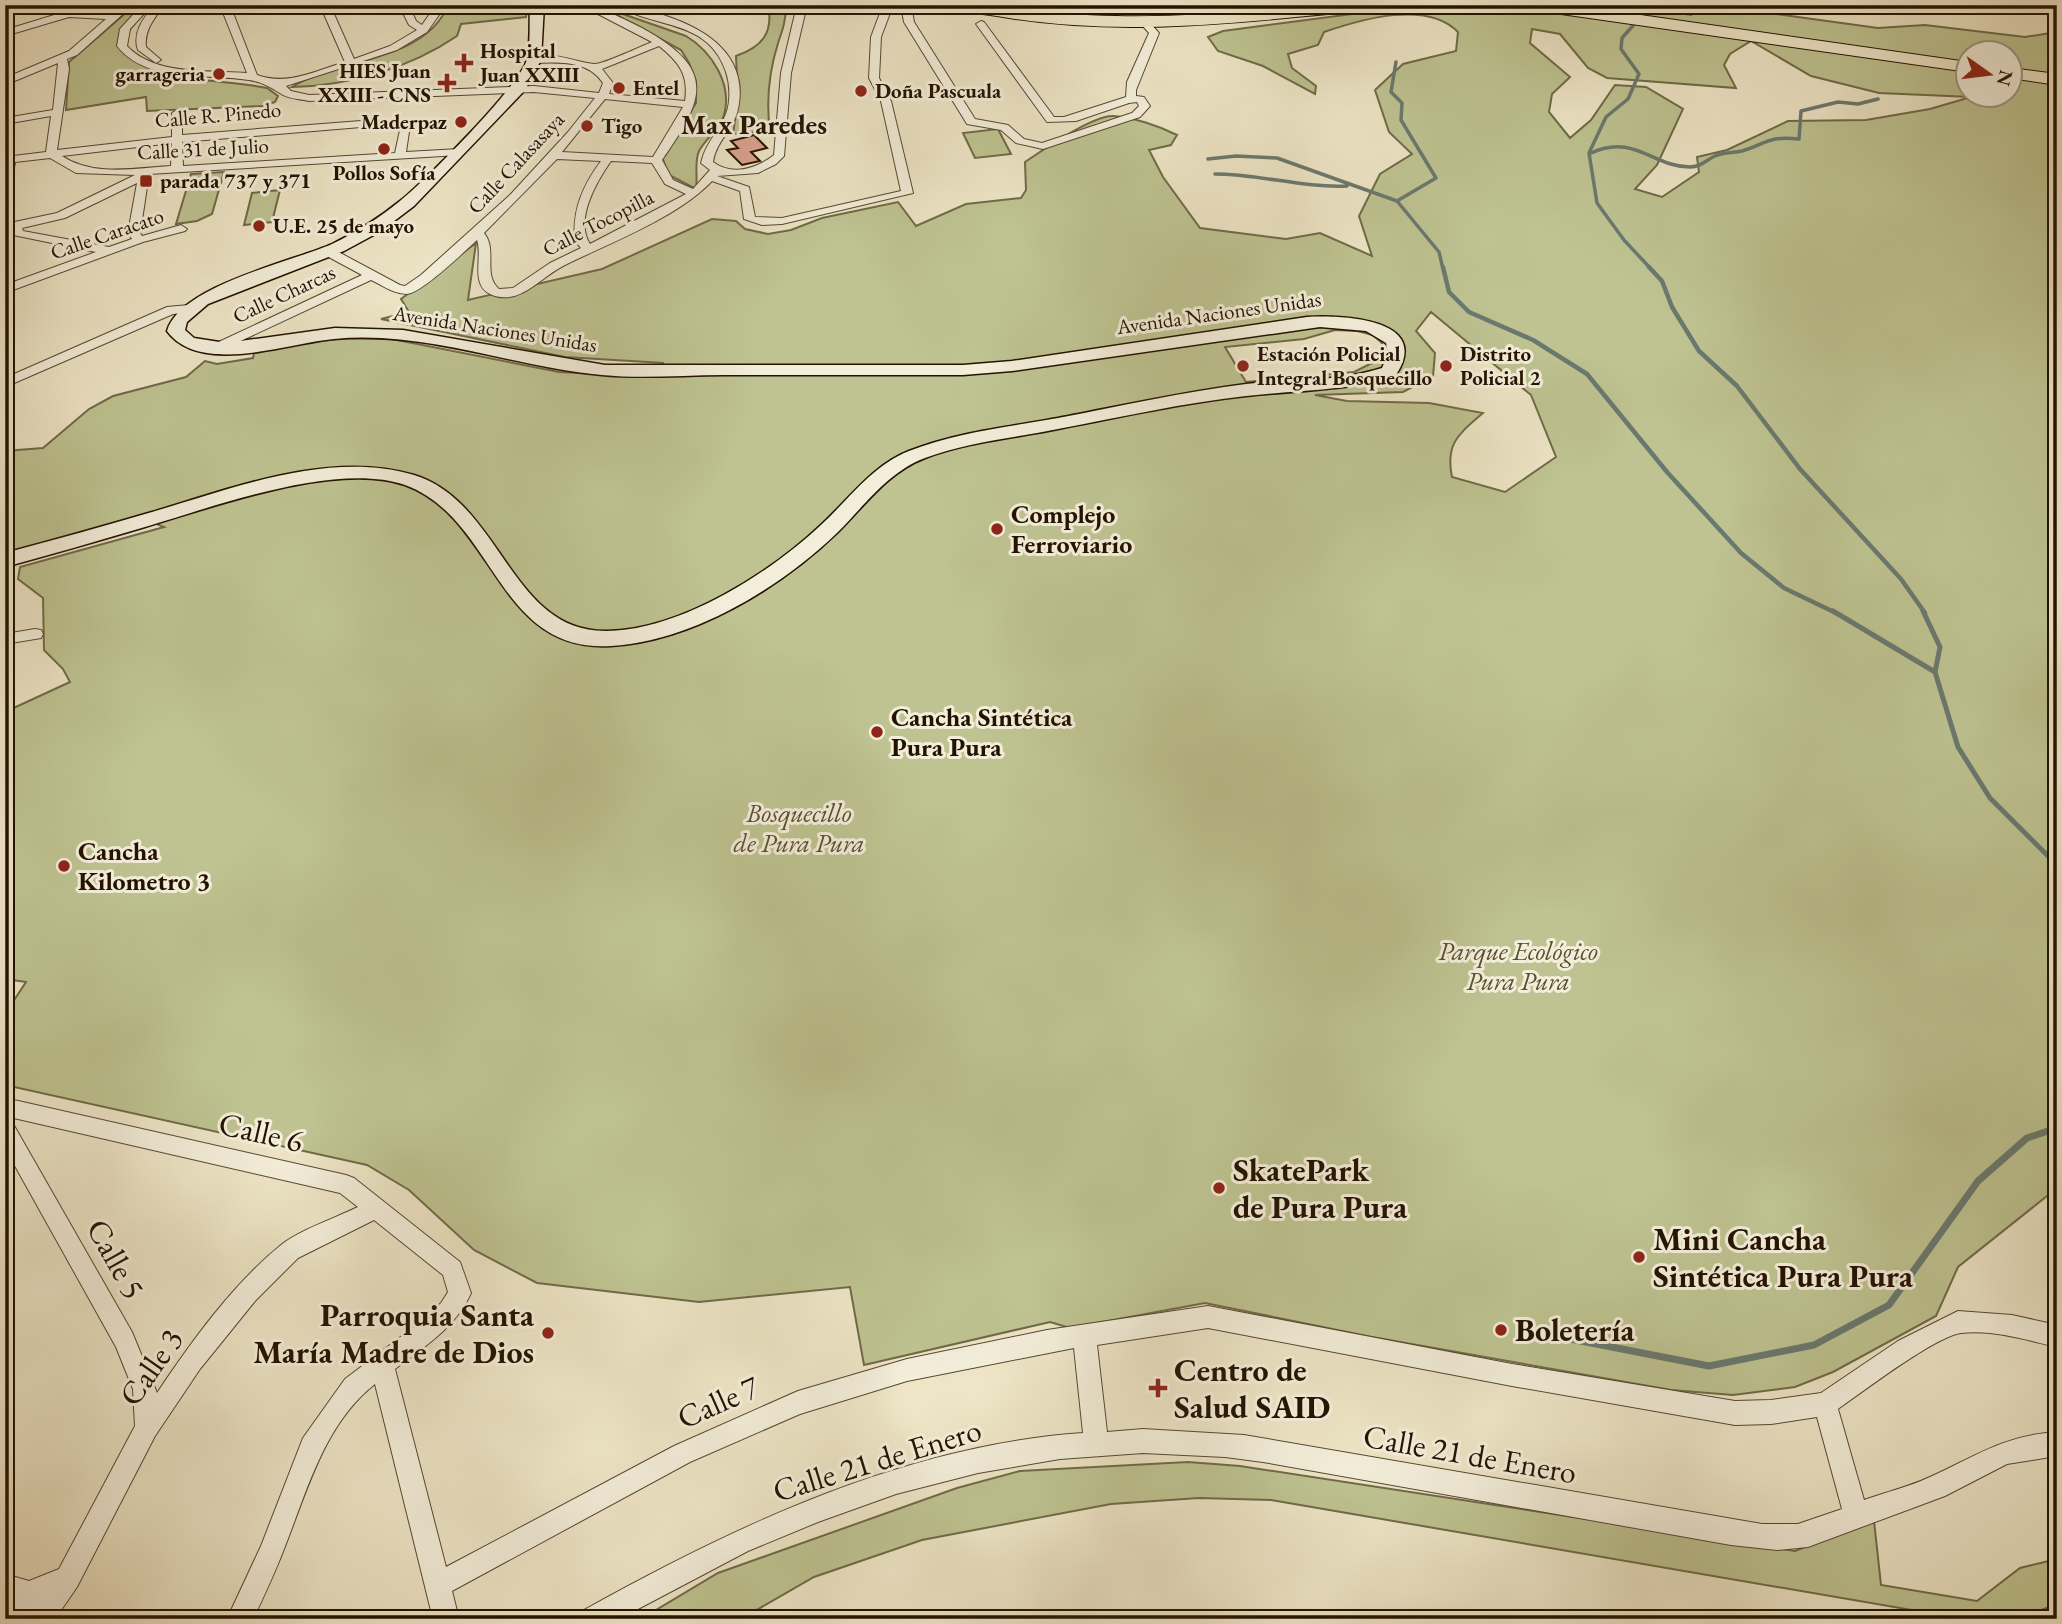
<svg xmlns="http://www.w3.org/2000/svg" width="2062" height="1624" font-family="'EB Garamond',serif">
	<style>
		.green { fill: #bec391; stroke: #706a48; stroke-width: 2; fill-rule: evenodd }
		.lines { fill: none; stroke-linecap: round; stroke-linejoin: round }
		.stream-far3 { stroke: #6a796f; stroke-width: 3.5 }
		.stream-far2 { stroke: #6a796f; stroke-width: 4.5 }
		.stream-far1 { stroke: #6a796f; stroke-width: 5 }
		.stream { stroke: #6a796f; stroke-width: 7 }
		.building { fill: #dba290; stroke: #231200; stroke-width: 2 }
		.street-casing { stroke: #564732; stroke-width: 2 }
		.secondary-casing { stroke: #231200; stroke-width: 3 }
		.highway-casing { stroke: #231200; stroke-width: 2 }
		.street { fill: #f3eeda; fill-rule: evenodd }
		.secondary { fill: #f3eeda; fill-rule: evenodd }
		.highway { fill: #ede5c6; fill-rule: evenodd }
		.poi-dot { fill: #8f2418; stroke: #f3eeda; stroke-width: 2.5 }
		.labels { text-anchor: middle; stroke-width: 6; stroke-linejoin: round; paint-order: stroke }
		.far-poi-label { font-size: 21px; font-weight: bold; fill: #231200; stroke: #f3eeda; text-anchor: start }
		.far-street-label { font-size: 21px; fill: #231200; stroke: #f3eeda }
		.poi-label { font-size: 26px; font-weight: bold; fill: #231200; stroke: #f3eeda; text-anchor: start }
		.park-label { font-size: 26px; font-style: italic; fill: #595033; stroke: #f3eeda }
		.far-district-label { font-size: 28px; font-weight: bold; fill: #231200; stroke: #f3eeda }
		.near-street-label { font-size: 32px; fill: #231200; stroke: #f3eeda }
		.near-poi-label { font-size: 32px; font-weight: bold; fill: #231200; stroke: #f3eeda; text-anchor: start }
	</style>
	<rect width="100%" height="100%" fill="#ede5c6"/>
	<filter id="stains"><feTurbulence type="fractalNoise" baseFrequency=".00286" numOctaves="4"/><feColorMatrix values="0 0 0 0 .2 0 0 0 0 .09 0 0 0 0 .02 0 0 0 .5 -.17"/></filter>
	<radialGradient id="worn" r=".72"><stop offset=".6" stop-color="#630" stop-opacity="0"/><stop offset="1" stop-color="#630" stop-opacity=".3"/></radialGradient>
	<!-- green -->
	<path class="green" d="M 135,5 L 148,5 L 129,31 L 126,48 C 163,87 217,77 267,88 L 278,96 L 275,102 L 263,106 L 147,111 L 146,97 L 66,110 L 69,62 Z
		M 448,5 L 527,5 L 526,17 L 461,24 L 457,36 C 410,68 349,86 292,87 C 335,59 426,62 448,5 Z
		M 768,5 L 786,5 C 786,20 783,29 778,43 C 769,72 766,102 770,131 L 733,134 L 738,99 L 736,56 C 761,47 774,34 768,5 Z
		M 1421,5 L 1507,8 L 1508,5 L 1626,5 L 1692,15 L 1676,5 L 1712,5 L 1878,28 L 1925,25 L 2025,37 L 2057,32 L 2057,1188 L 1958,1267 L 1936,1316 L 1833,1372 L 1795,1387 L 1733,1395 L 1671,1390 L 1372,1337 L 1205,1303 L 1070,1328 L 1050,1322 L 864,1365 L 850,1287 L 699,1302 L 537,1283 L 474,1250 L 409,1190 L 367,1165 L 5,1085 L 5,1014 L 26,982 L 5,979 L 5,712 L 70,682 L 63,669 L 44,650 L 43,598 L 18,579 L 20,567 L 164,527 L 140,517 L 5,556 L 5,451 L 43,448 L 89,409 L 113,396 L 186,377 L 205,361 L 217,364 L 253,358 L 255,349 L 345,338 L 392,339 L 559,372 L 660,377 L 663,363 L 565,357 L 381,319 L 409,312 L 401,299 L 476,243 L 468,300 L 602,269 L 712,219 L 736,221 L 745,229 L 768,234 L 791,230 L 822,218 L 898,202 L 916,226 L 966,204 L 1021,198 L 1026,190 L 1025,162 C 1043,150 1093,115 1113,116 C 1133,117 1159,126 1177,135 L 1171,145 L 1149,150 L 1163,177 L 1200,228 L 1286,239 L 1320,233 L 1372,256 L 1359,216 L 1380,174 L 1412,154 L 1389,132 L 1375,90 L 1403,64 L 1456,51 L 1458,32 C 1427,0 1362,19 1324,32 L 1318,45 L 1288,54 L 1292,68 L 1316,86 L 1315,94 L 1263,66 L 1218,51 L 1208,37 L 1223,31 ZM 1532,29 L 1560,34 L 1588,68 L 1607,78 L 1736,88 L 1724,65 L 1730,54 L 1751,41 L 1811,76 L 1879,93 L 1971,97 L 1930,109 L 1866,120 L 1788,121 L 1727,150 L 1697,157 L 1699,172 L 1662,197 L 1635,189 L 1657,165 L 1683,109 L 1646,87 L 1615,85 L 1591,120 L 1570,138 L 1549,112 L 1552,94 L 1570,77 L 1530,43 ZM 1968,52 L 2010,52 L 2010,94 L 1968,94 ZM 1431,312 L 1531,395 L 1556,457 L 1505,492 L 1452,477 C 1445,443 1459,434 1483,413 L 1429,403 L 1347,401 L 1315,395 L 1403,392 L 1433,376 L 1435,353 L 1416,331 ZM 1335,330 L 1357,331 L 1373,335 L 1382,343 L 1378,360 L 1354,372 L 1246,382 L 1225,347 L 1304,339 Z
		M 600,6 L 686,36 C 711,51 733,84 724,115 C 720,129 705,139 699,151 C 694,162 698,177 696,189 L 669,175 L 662,157 L 696,103 L 696,81 L 689,63 L 681,50 Z
		M 998,129 L 1011,154 L 975,158 L 963,133 Z
		M 224,172 L 212,214 L 197,221 L 176,224 L 191,174 Z
		M 280,190 L 272,222 L 244,225 L 252,193 Z
		M 1188,1462 L 1240,1466 L 1795,1551 L 1874,1521 L 1881,1585 L 1977,1601 L 2020,1568 L 2057,1559 L 2057,1604 L 2018,1619 L 1964,1619 L 1271,1500 L 1199,1498 L 1111,1504 L 922,1540 L 814,1577 L 741,1619 L 641,1619 L 718,1573 L 957,1488 L 1020,1471 Z"/>
	<g class="lines">
		<!-- stream-far3 -->
		<path class="stream-far3" d="M 1637,21 L 1622,38 L 1621,49 L 1639,74 L 1628,99 L 1606,117 L 1589,153 L 1597,203 L 1624,240 L 1651,269
			M 1396,62 L 1391,92 L 1402,103 L 1401,120 L 1436,178 L 1397,201
			M 1591,153 C 1634,133 1653,167 1690,167 C 1701,167 1706,160 1715,156 C 1723,152 1733,153 1742,151 C 1769,143 1766,136 1799,139 L 1801,111 L 1838,102 L 1858,104 L 1878,99
			M 1208,159 L 1236,156 L 1277,158 L 1397,201 L 1439,252 L 1443,269
			M 1215,174 C 1259,174 1303,188 1347,186"/>
		<!-- stream-far2 -->
		<path class="stream-far2" d="M 1443,267 L 1449,292 L 1469,312 L 1533,340 L 1587,374 L 1667,472 L 1741,553 L 1784,588 L 1836,613
			M 1649,267 L 1662,281 L 1672,307 L 1699,351 L 1737,386 L 1800,469 L 1901,579 L 1925,613"/>
		<!-- stream-far1 -->
		<path class="stream-far1" d="M 1833,611 L 1935,672
			M 1923,611 L 1940,647 L 1935,672 L 1958,747 L 1990,798 L 2057,865"/>
		<!-- stream -->
		<path class="stream" d="M 1550,1335 L 1709,1366 L 1814,1345 L 1889,1305 L 1978,1181 L 2027,1138 L 2057,1128"/>
	</g>
	<!-- building -->
	<path class="building" d="M 754,135 L 767,148 L 751,152 L 760,161 L 742,165 L 727,150 L 738,148 L 731,141 Z"/>
	<g class="lines">
		<!-- street casing -->
		<g class="street-casing">
			<path id="street" d="M 59,5 L 68,5 L 76,12 L 112,14 L 122,5 L 133,5 L 77,55 L 67,59 L 69,69 L 57,150 L 172,137 L 172,113 L 177,110 L 182,113 L 182,135 L 361,121 L 410,125 L 406,152 L 459,149 L 464,152 L 459,155 L 149,174 L 140,233 L 142,236 L 181,225 L 187,229 L 185,231 L 143,242 L 5,293 L 5,285 L 96,252 L 13,235 L 11,230 L 5,231 L 5,224 L 57,213 L 135,175 L 76,173 L 50,158 L 15,162 L 11,185 L 5,188 L 5,157 L 46,152 L 51,116 L 5,124 L 5,118 L 53,110 L 58,63 L 5,85 L 5,78 L 69,51 L 106,19 L 69,17 L 5,36 L 5,30 L 64,12 ZM 361,127 L 400,130 L 395,153 L 183,166 L 182,142 ZM 172,143 L 171,166 C 135,168 94,177 62,156 ZM 137,183 L 128,233 L 132,239 L 109,247 L 23,231 L 22,228 L 65,218 Z
				M 142,5 L 152,5 L 130,29 L 127,46 C 155,76 209,70 247,73 L 220,5 L 230,5 L 257,75 C 288,86 315,71 345,62 L 320,5 L 330,5 L 354,59 L 390,46 L 417,30 L 409,25 L 399,5 L 409,5 L 416,21 L 422,25 L 436,5 L 446,5 L 427,32 L 397,50 L 286,86 L 291,91 L 309,95 L 534,86 L 599,93 L 603,83 C 588,60 559,62 534,63 L 529,60 C 548,48 575,63 594,64 C 602,65 642,46 652,42 L 598,14 L 587,5 L 598,5 C 612,15 627,20 642,28 C 716,69 706,97 662,160 L 673,180 L 693,189 L 710,170 L 701,163 L 703,156 C 708,141 720,129 726,114 C 731,101 730,84 726,72 C 708,18 654,29 616,5 C 633,5 648,10 663,15 C 707,29 749,56 738,109 C 734,129 716,141 713,162 C 732,176 756,169 774,155 L 781,73 L 797,5 L 807,5 L 791,73 L 784,156 L 776,164 L 758,173 L 717,176 L 749,187 L 755,217 L 782,218 L 901,191 L 881,101 L 869,78 L 871,37 L 883,5 L 893,5 L 881,37 L 879,78 L 891,101 L 913,193 L 782,224 L 762,225 L 744,219 L 740,191 L 712,181 C 677,218 609,243 563,266 C 548,274 536,286 522,293 C 513,298 500,299 490,294 C 470,284 483,257 477,240 C 465,251 422,293 407,294 C 394,294 382,285 371,280 L 215,353 L 209,349 L 210,346 L 362,275 L 323,254 L 323,248 L 331,248 L 400,285 L 405,286 L 421,275 L 510,195 L 568,132 L 595,98 L 534,92 L 309,101 C 301,99 290,99 283,95 C 272,88 263,82 249,80 C 206,73 147,84 117,46 L 120,29 ZM 659,46 C 679,62 689,75 685,101 L 609,94 L 613,83 L 602,69 ZM 605,99 L 683,107 L 653,157 L 562,152 ZM 557,159 L 601,161 C 583,185 572,210 575,241 L 581,248 L 550,263 L 513,288 L 499,289 C 482,274 498,250 484,233 ZM 611,161 L 652,163 L 665,184 L 686,194 L 590,244 C 574,220 597,181 611,161 Z
				M 154,5 L 164,5 C 154,19 144,30 146,47 L 161,60 L 156,63 L 138,50 C 132,33 143,19 154,5 Z
				M 758,5 L 768,5 L 771,11 L 763,13 Z
				M 901,5 L 911,5 L 914,22 L 975,119 L 1008,125 L 1024,139 L 1042,143 L 1132,113 L 1139,106 L 1137,102 L 1129,103 L 1076,121 L 1047,122 L 976,24 L 981,21 L 984,22 L 1054,117 L 1064,117 L 1126,97 L 1127,82 L 1149,33 L 1141,24 L 1149,22 L 1159,33 L 1136,90 L 1136,96 L 1144,97 L 1150,106 L 1140,117 L 1043,149 L 1016,143 L 1001,130 L 967,124 L 904,22 Z
				M 189,305 L 195,309 L 193,312 L 173,314 L 5,387 L 5,378 L 167,307 Z
				M 35,629 L 41,630 L 43,634 L 41,638 L 5,644 L 5,634 Z
				M 5,1098 L 346,1175 L 354,1178 L 460,1262 L 471,1293 C 456,1327 424,1347 395,1369 L 446,1567 L 674,1446 L 798,1391 L 907,1359 L 1047,1330 L 1208,1306 L 1512,1364 L 1735,1401 L 1771,1400 L 1821,1393 L 1898,1341 L 1958,1311 L 2012,1315 L 2057,1325 L 2057,1347 C 2027,1340 1992,1329 1961,1333 C 1936,1336 1862,1392 1838,1409 L 1864,1500 C 1886,1492 1909,1487 1930,1477 C 1976,1456 2005,1435 2057,1432 L 2057,1456 L 2007,1464 L 1945,1496 L 1808,1547 L 1777,1550 L 1731,1545 L 1263,1462 L 1225,1457 L 1143,1453 L 1060,1459 L 978,1473 L 896,1494 L 818,1522 L 748,1551 L 619,1619 L 580,1619 L 584,1610 C 737,1525 906,1445 1083,1433 L 1074,1348 L 907,1381 L 800,1414 L 690,1462 L 452,1591 L 459,1619 L 433,1619 L 375,1384 C 324,1424 307,1491 284,1549 C 275,1573 264,1596 253,1619 L 227,1619 L 261,1546 L 303,1438 L 345,1379 L 419,1323 L 441,1303 L 448,1292 L 443,1275 L 374,1220 L 298,1258 L 255,1301 L 200,1369 L 155,1436 L 77,1587 L 55,1619 L 27,1619 L 30,1611 L 20,1619 L 5,1619 L 5,1574 L 29,1581 L 59,1569 L 135,1426 L 133,1389 L 116,1347 L 5,1148 L 5,1119 L 12,1122 L 132,1332 L 157,1393 C 192,1341 232,1285 281,1245 C 300,1230 335,1218 358,1207 L 340,1193 L 5,1116 ZM 1208,1328 L 1512,1386 L 1735,1425 L 1771,1424 L 1817,1417 L 1842,1509 L 1798,1524 L 1762,1524 L 1244,1435 L 1143,1429 L 1107,1432 L 1097,1345 Z"/>
		</g>
		<!-- secondary casing -->
		<g class="secondary-casing">
			<path id="secondary" d="M 530,5 L 544,5 L 541,60 L 525,90 L 414,206 L 381,231 L 344,251 L 208,304 L 187,322 L 185,330 L 194,338 L 226,343 L 335,328 L 403,330 L 605,365 L 963,365 L 1012,361 L 1307,317 C 1341,315 1433,318 1396,375 L 1375,382 C 1332,391 1289,391 1246,396 C 1183,403 1121,417 1058,429 C 1014,438 967,442 925,458 C 888,472 865,505 838,532 C 780,588 693,641 611,646 C 496,653 496,518 405,485 C 336,461 213,507 145,527 C 98,541 52,554 5,567 L 5,553 C 54,540 104,526 152,512 C 233,488 330,450 414,475 C 502,502 510,633 607,631 C 681,630 770,573 822,524 C 850,498 873,465 909,451 C 957,432 1008,427 1058,418 C 1121,406 1183,392 1246,384 C 1291,379 1339,382 1382,368 L 1388,354 L 1386,343 L 1366,331 L 1320,327 L 1012,371 L 963,375 C 883,375 804,375 724,375 C 684,375 642,379 602,375 C 513,367 424,330 334,339 C 288,343 200,376 167,331 C 180,286 291,262 332,244 C 357,232 379,218 400,201 C 424,182 521,85 527,59 C 531,42 529,22 530,5 Z"/>
		</g>
		<!-- highway casing -->
		<g class="highway-casing">
			<path id="highway" d="M 957,5 C 1010,5 1062,16 1116,16 C 1203,18 1289,5 1376,5 L 1368,10 C 1245,22 1119,38 997,16 C 985,14 965,14 957,5 Z
				M 1525,5 L 1571,5 L 1968,62 L 1968,72 L 1533,10 Z
				M 2010,68 L 2057,74 L 2057,85 L 2010,78 Z"/>
		</g>
		<!-- street -->
		<use href="#street" class="street"/>
		<!-- secondary -->
		<use href="#secondary" class="secondary"/>
		<!-- highway -->
		<use href="#highway" class="highway"/>
	</g>
	<!-- markers -->
	<g class="poi-dot">
		<path d="M460.5 52.5h7v7h7v7h-7v7h-7v-7h-7v-7h7z"/>
		<circle cx="219" cy="74" r="7"/>
		<path d="M443.5 72.5h7v7h7v7h-7v7h-7v-7h-7v-7h7z"/>
		<circle cx="619" cy="88" r="7"/>
		<circle cx="861" cy="91" r="7"/>
		<circle cx="461" cy="122" r="7"/>
		<circle cx="587" cy="126" r="7"/>
		<circle cx="384" cy="149" r="7"/>
		<rect x="139" y="174" width="14" height="14" rx="3.5"/>
		<circle cx="259" cy="226" r="7"/>
		<circle cx="1243" cy="366" r="7"/>
		<circle cx="1446" cy="366" r="7"/>
		<circle cx="997" cy="529" r="7"/>
		<circle cx="877" cy="732" r="7"/>
		<circle cx="64" cy="866" r="7"/>
		<circle cx="1219" cy="1188" r="7"/>
		<circle cx="1639" cy="1257" r="7"/>
		<circle cx="1501" cy="1330" r="7"/>
		<circle cx="548" cy="1333" r="7"/>
		<path d="M1154.5 1377.5h7v7h7v7h-7v7h-7v-7h-7v-7h7z"/>
	</g>
	<g class="labels">
		<!-- far-poi labels -->
		<g class="far-poi-label">
			<text x="480" y="58">Hospital<tspan x="480" dy="24">Juan XXIII</tspan></text>
			<text x="431" y="78" text-anchor="end">HIES Juan<tspan x="431" dy="24">XXIII - CNS</tspan></text>
			<text x="205" y="81" text-anchor="end">garrageria</text>
			<text x="633" y="95">Entel</text>
			<text x="875" y="98">Doña Pascuala</text>
			<text x="447" y="129" text-anchor="end">Maderpaz</text>
			<text x="601" y="133">Tigo</text>
			<text x="384" y="180" text-anchor="middle">Pollos Sofía</text>
			<text x="160" y="188">parada 737 y 371</text>
			<text x="273" y="233">U.E. 25 de mayo</text>
			<text x="1257" y="361">Estación Policial<tspan x="1257" dy="24">Integral Bosquecillo</tspan></text>
			<text x="1460" y="361">Distrito<tspan x="1460" dy="24">Policial 2</tspan></text>
		</g>
		<!-- far-street labels -->
		<g class="far-street-label">
			<text transform="translate(218 115) rotate(-5)" y="7">Calle R. Pinedo</text>
			<text transform="translate(203 149) rotate(-3)" y="7">Calle 31 de Julio</text>
			<text transform="translate(516 163) rotate(-47)" y="7">Calle Calasasaya</text>
			<text transform="translate(598 223) rotate(-27)" y="7">Calle Tocopilla</text>
			<text transform="translate(107 234) rotate(-19)" y="7">Calle Caracato</text>
			<text transform="translate(284 294) rotate(-25)" y="7">Calle Charcas</text>
			<text transform="translate(1219 313) rotate(-8)" y="7">Avenida Naciones Unidas</text>
			<text transform="translate(495 329) rotate(9)" y="7">Avenida Naciones Unidas</text>
		</g>
		<!-- poi labels -->
		<g class="poi-label">
			<text x="1011" y="523">Complejo<tspan x="1011" dy="30">Ferroviario</tspan></text>
			<text x="891" y="726">Cancha Sintética<tspan x="891" dy="30">Pura Pura</tspan></text>
			<text x="78" y="860">Cancha<tspan x="78" dy="30">Kilometro 3</tspan></text>
		</g>
		<!-- park labels -->
		<g class="park-label">
			<text x="799" y="822">Bosquecillo<tspan x="799" dy="30">de Pura Pura</tspan></text>
			<text x="1518" y="960">Parque Ecológico<tspan x="1518" dy="30">Pura Pura</tspan></text>
		</g>
		<!-- far-district labels -->
		<g class="far-district-label">
			<text x="754" y="134">Max Paredes</text>
		</g>
		<!-- near-street labels -->
		<g class="near-street-label">
			<text transform="translate(261 1132) rotate(13)" y="11">Calle 6</text>
			<text transform="translate(116 1259) rotate(61)" y="11">Calle 5</text>
			<text transform="translate(151 1367) rotate(-55)" y="11">Calle 3</text>
			<text transform="translate(718 1402) rotate(-24)" y="11">Calle 7</text>
			<text transform="translate(1470 1454) rotate(10)" y="11">Calle 21 de Enero</text>
			<text transform="translate(877 1460) rotate(-17)" y="11">Calle 21 de Enero</text>
		</g>
		<!-- near-poi labels -->
		<g class="near-poi-label">
			<text x="1233" y="1181">SkatePark<tspan x="1233" dy="37">de Pura Pura</tspan></text>
			<text x="1653" y="1250">Mini Cancha<tspan x="1653" dy="37">Sintética Pura Pura</tspan></text>
			<text x="534" y="1326" text-anchor="end">Parroquia Santa<tspan x="534" dy="37">María Madre de Dios</tspan></text>
			<text x="1515" y="1341">Boletería</text>
			<text x="1174" y="1381">Centro de<tspan x="1174" dy="37">Salud SAID</tspan></text>
		</g>
	</g>
	<!-- margin -->
	<rect width="2062" height="1624" fill="none" stroke="#ede5c6" stroke-width="28"/>
	<rect x="7" y="7" width="2048" height="1610" fill="none" stroke="#231200" stroke-width="3.5"/>
	<rect x="14" y="14" width="2034" height="1596" fill="none" stroke="#231200" stroke-width="2"/>
	<!-- north arrow -->
	<g transform="translate(1989 74) rotate(104)"><circle r="33" fill="#f3eeda" stroke="#a09683" stroke-width="2"/>
	<path d="M0-5L12 26L0 18L-12 26Z" fill="#8f2418"/>
	<text y="-10" font-size="19" font-weight="bold" text-anchor="middle" fill="#231200">N</text>
	</g>
	<rect width="100%" height="100%" filter="url(#stains)"/>
	<rect width="100%" height="100%" fill="url(#worn)"/>
</svg>
